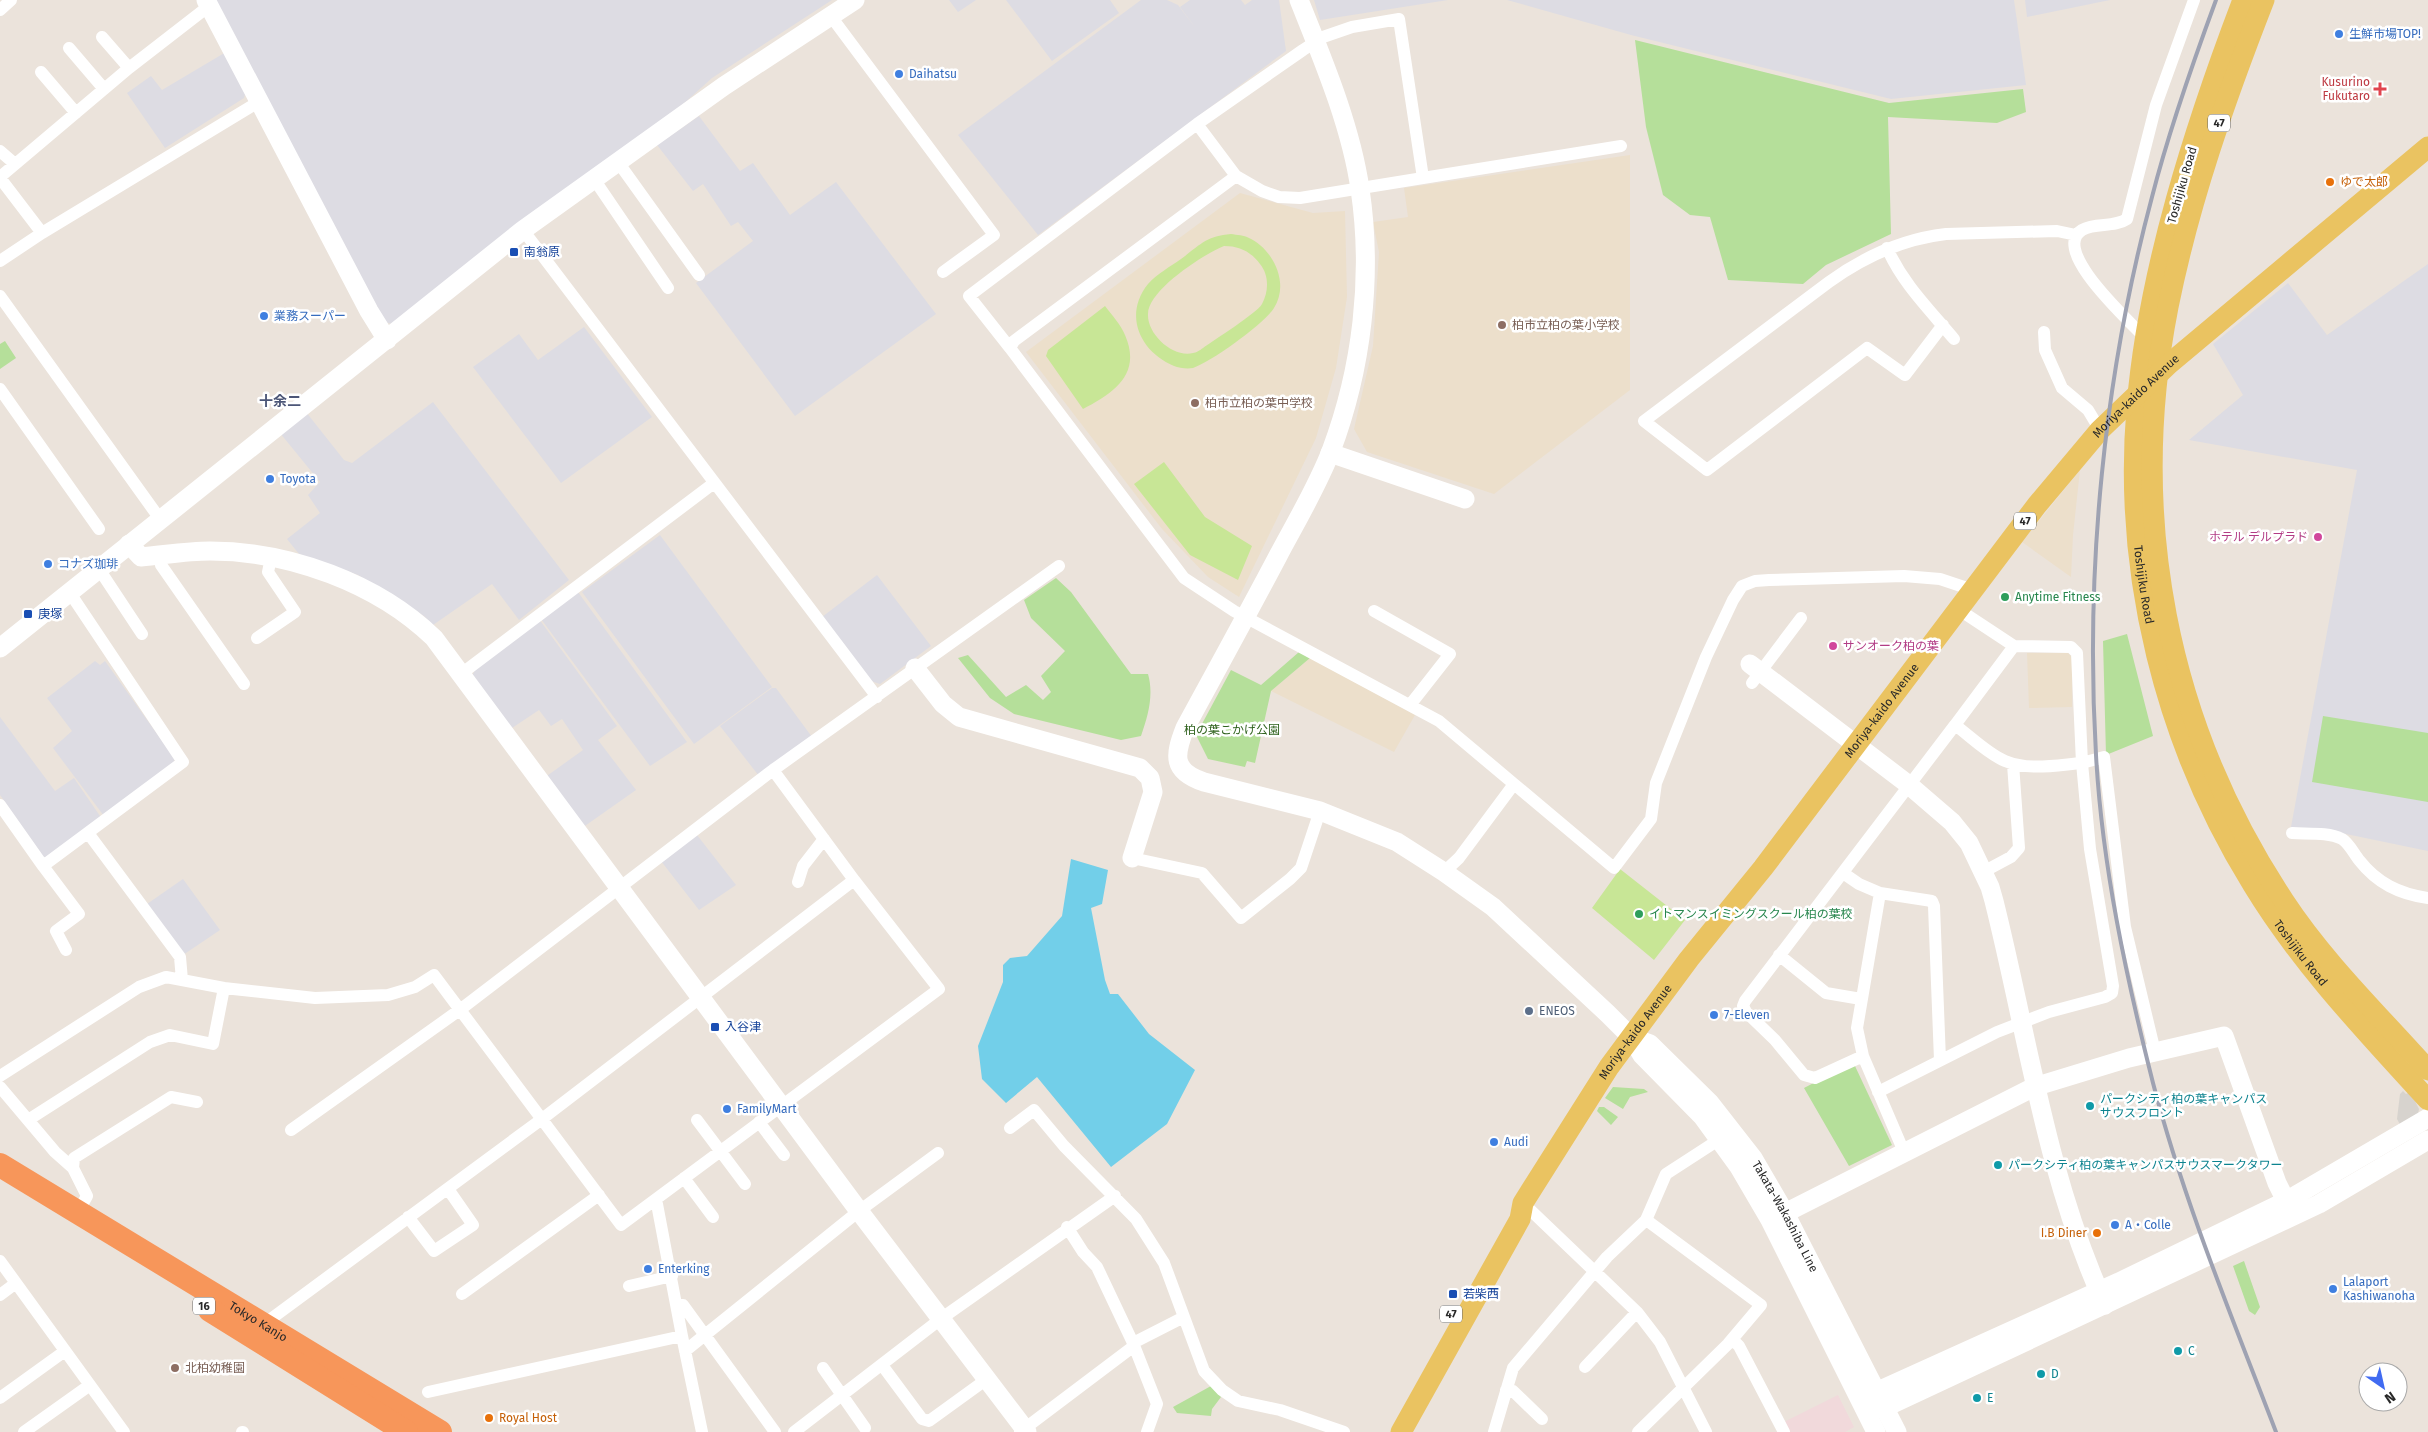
<svg xmlns="http://www.w3.org/2000/svg" width="2428" height="1432" font-family="'Fira Sans','Noto Sans JP',sans-serif">
	<style>
		.industrial { fill: #dddce3 }
		.education { fill: #ecdfcb }
		.medical { fill: #f1d9db }
		.green { fill: #b5df9a }
		.pitch { fill: #c8e696; fill-rule: evenodd }
		.plaza { fill: #d7d3ce }
		.water { fill: #72cfe9 }
		.lines { fill: none; stroke-linecap: round; stroke-linejoin: round }
		.street { stroke: #fff; stroke-width: 12 }
		.secondary { stroke: #fff; stroke-width: 19 }
		.primary { stroke: #eac361; stroke-width: 21 }
		.highway { stroke: #f7965a; stroke-width: 24 }
		.rail { stroke: #9ea2b2; stroke-width: 4 }
		.shop-dot { fill: #3f7fe0; stroke: #fff; stroke-width: 2 }
		.health-dot { fill: #e0444e; stroke: #fff; stroke-width: 2 }
		.food-dot { fill: #e8710a; stroke: #fff; stroke-width: 2 }
		.transit-dot { fill: #1a4fb4; stroke: #fff; stroke-width: 2 }
		.education-dot { fill: #8d6e63; stroke: #fff; stroke-width: 2 }
		.hotel-dot { fill: #d1479c; stroke: #fff; stroke-width: 2 }
		.leisure-dot { fill: #2e9e5b; stroke: #fff; stroke-width: 2 }
		.service-dot { fill: #5c6f8a; stroke: #fff; stroke-width: 2 }
		.culture-dot { fill: #0f9aa8; stroke: #fff; stroke-width: 2 }
		.labels { text-anchor: middle; stroke-width: 5; stroke-linejoin: round; paint-order: stroke }
		.shield { fill: #fff; stroke: #696969; stroke-width: 1 }
		.shield-label { font-size: 11px; font-weight: bold; fill: #292929 }
		.shop-label { font-size: 12px; fill: #366cbe; stroke: #fff; text-anchor: start }
		.health-label { font-size: 12px; fill: #be3a42; stroke: #fff; text-anchor: end }
		.food-label { font-size: 12px; fill: #c56008; stroke: #fff; text-anchor: start }
		.street-label { font-size: 12px; fill: #292929; stroke: #fff }
		.transit-label { font-size: 12px; fill: #164399; stroke: #fff; text-anchor: start }
		.education-label { font-size: 12px; fill: #785e54; stroke: #fff; text-anchor: start }
		.hotel-label { font-size: 12px; fill: #b23c85; stroke: #fff; text-anchor: end }
		.leisure-label { font-size: 12px; fill: #27864d; stroke: #fff; text-anchor: start }
		.park-label { font-size: 12px; fill: #2f621d; stroke: #fff }
		.service-label { font-size: 12px; fill: #4e5e75; stroke: #fff; text-anchor: start }
		.culture-label { font-size: 12px; fill: #0d838f; stroke: #fff; text-anchor: start }
		.neighbourhood-label { font-size: 14px; font-weight: bold; fill: #4c5677; stroke: #fff }
	</style>
	<rect width="100%" height="100%" fill="#ebe3db"/>
	<!-- industrial -->
	<path class="industrial" d="M 214,0 L 832,0 L 712,78 L 681,106 L 392,324 L 385,322 Z
		M 949,0 L 976,0 L 958,12 Z
		M 1006,0 L 1110,0 L 1119,13 L 1052,61 Z
		M 1141,0 L 1167,0 L 1178,5 L 1197,30 L 1180,7 L 1190,0 L 1241,0 L 1245,5 L 1252,0 L 1279,0 L 1286,51 L 1038,235 L 958,135 Z
		M 1314,0 L 1448,0 L 1320,20 Z
		M 1507,0 L 2014,0 L 2026,85 L 1891,99 L 1631,35 Z
		M 2025,0 L 2110,0 L 2027,17 Z
		M 226,52 L 246,91 L 244,98 L 165,148 L 127,93 L 151,76 L 162,90 Z
		M 699,116 L 740,171 L 753,163 L 790,215 L 836,182 L 936,314 L 795,416 L 696,283 L 753,241 L 738,222 L 731,226 L 703,184 L 693,191 L 657,145 Z
		M 2428,264 L 2428,851 L 2346,834 L 2291,827 L 2357,470 L 2189,440 L 2243,395 L 2213,344 L 2288,283 L 2327,335 Z
		M 584,327 L 652,417 L 561,483 L 473,367 L 519,334 L 538,360 Z
		M 433,402 L 569,580 L 519,620 L 492,584 L 433,625 L 424,616 L 358,575 L 299,554 L 287,539 L 320,513 L 308,495 L 320,482 L 280,433 L 306,412 L 344,460 L 352,463 Z
		M 660,535 L 772,687 L 694,744 L 582,592 Z
		M 877,575 L 931,646 L 880,684 L 871,681 L 822,617 Z
		M 578,592 L 687,742 L 650,766 L 541,619 Z
		M 539,619 L 617,726 L 598,740 L 636,790 L 582,828 L 544,778 L 583,750 L 562,719 L 551,726 L 539,710 L 509,730 L 472,676 L 477,666 Z
		M 95,661 L 100,665 L 105,661 L 175,759 L 172,766 L 104,816 L 53,748 L 72,731 L 47,698 Z
		M 772,688 L 776,688 L 812,737 L 759,776 L 720,726 Z
		M 0,717 L 55,791 L 74,778 L 102,819 L 44,858 L 0,795 Z
		M 697,835 L 736,885 L 699,910 L 661,861 Z
		M 183,879 L 220,930 L 183,955 L 147,904 Z"/>
	<!-- education -->
	<path class="education" d="M 1630,155 L 1630,390 L 1494,494 L 1367,452 L 1354,429 L 1373,346 L 1379,252 L 1373,222 L 1408,217 L 1404,188 Z
		M 1240,193 L 1313,213 L 1345,211 L 1347,297 L 1336,368 L 1316,438 L 1239,597 L 1208,577 L 1162,529 L 1026,352 Z
		M 2080,470 L 2073,535 L 2071,577 L 2022,542 Z
		M 2027,653 L 2068,653 L 2072,657 L 2072,707 L 2029,708 Z
		M 1310,658 L 1415,715 L 1394,752 L 1271,691 Z"/>
	<!-- medical -->
	<path class="medical" d="M 1838,1395 L 1854,1427 L 1845,1432 L 1790,1432 L 1784,1422 Z"/>
	<!-- green -->
	<path class="green" d="M 1635,40 L 1889,103 L 2023,89 L 2026,112 L 1997,123 L 1888,117 L 1891,234 L 1826,265 L 1803,284 L 1728,280 L 1710,217 L 1690,215 L 1663,195 L 1646,127 Z
		M 5,341 L 16,358 L 0,369 L 0,344 Z
		M 1056,578 L 1071,592 L 1131,674 L 1148,674 C 1154,695 1148,716 1141,736 L 1121,740 L 1014,714 L 990,698 L 958,658 L 968,655 L 1006,697 L 1026,685 L 1043,700 L 1051,692 L 1041,676 L 1065,651 L 1031,618 L 1024,600 Z
		M 2127,634 L 2153,736 L 2106,755 L 2103,641 Z
		M 1299,652 L 1310,658 L 1271,691 L 1255,763 L 1247,761 L 1245,767 L 1208,759 L 1196,735 L 1231,670 L 1261,685 Z
		M 2323,716 L 2428,733 L 2428,802 L 2312,782 Z
		M 1850,1064 L 1855,1066 L 1892,1145 L 1849,1166 L 1804,1088 Z
		M 1613,1087 L 1644,1089 L 1648,1092 L 1630,1097 L 1623,1109 L 1605,1098 Z
		M 1599,1107 L 1604,1107 L 1618,1117 L 1611,1125 L 1597,1111 Z
		M 2244,1261 L 2260,1307 L 2255,1315 L 2249,1311 L 2233,1266 Z
		M 1211,1386 L 1221,1397 L 1212,1409 L 1211,1416 L 1177,1413 L 1173,1407 Z"/>
	<!-- pitch -->
	<path class="pitch" d="M 1231,234 C 1237,235 1244,235 1249,238 C 1273,249 1290,283 1274,308 C 1264,324 1211,362 1193,368 C 1187,369 1179,368 1174,366 C 1140,352 1123,315 1148,284 C 1157,274 1171,266 1181,259 C 1200,245 1206,236 1231,234 ZM 1224,246 C 1240,246 1251,252 1260,264 C 1269,275 1269,291 1262,304 C 1257,313 1214,340 1203,348 C 1200,350 1196,353 1193,353 C 1173,358 1147,334 1148,314 C 1148,290 1204,254 1224,246 Z
		M 1105,306 C 1112,315 1121,325 1125,335 C 1142,374 1114,393 1083,409 L 1046,356 L 1048,350 Z
		M 1164,462 L 1205,517 L 1252,546 L 1238,580 L 1190,555 L 1134,484 Z
		M 1620,869 L 1685,920 L 1654,960 L 1592,908 Z"/>
	<!-- plaza -->
	<path class="plaza" d="M 2403,1091 L 2406,1094 L 2408,1093 L 2415,1101 L 2419,1109 L 2418,1114 L 2402,1128 L 2397,1119 L 2400,1094 Z"/>
	<!-- water -->
	<path class="water" d="M 1071,859 L 1108,870 L 1102,904 L 1091,908 L 1105,980 L 1110,994 L 1118,994 L 1149,1034 L 1195,1070 L 1167,1124 L 1111,1167 L 1037,1077 L 1006,1103 L 982,1079 L 978,1046 L 1003,982 L 1003,965 L 1010,958 L 1027,956 L 1062,916 Z"/>
	<g class="lines">
		<!-- street -->
		<path class="street" d="M 0,10 L 11,0
			M 830,15 L 994,235 L 943,272
			M 102,37 L 129,68
			M 69,48 L 104,89
			M 41,72 L 76,113
			M 1197,124 L 1236,176
			M 0,151 L 15,164
			M 618,162 L 699,275
			M 0,177 L 129,68 L 209,6
			M 0,178 L 42,233
			M 1423,178 L 1300,198 L 1279,197 L 1262,191 L 1236,176 L 1014,341 L 1010,348 L 1184,578 L 1234,611 L 1439,721 L 1514,784 L 1459,858 L 1444,872
			M 594,179 L 668,288
			M 523,230 L 877,697
			M 1887,248 C 1903,284 1929,309 1954,339
			M 0,261 L 42,233 L 260,101
			M 0,296 L 160,519
			M 1943,325 L 1905,375 L 1867,348 L 1707,470 L 1644,421 L 1829,282 C 1865,256 1902,239 1946,234 L 2057,231 L 2076,235
			M 2044,332 L 2045,350 L 2062,388 L 2088,410 L 2100,430
			M 2147,340 C 2132,323 2049,250 2082,230 C 2096,222 2114,228 2127,219 L 2156,105 L 2194,0
			M 1010,348 L 969,296 L 1197,124 L 1303,50 L 1323,37 L 1352,27 L 1399,19 L 1423,178 L 1621,146
			M 0,389 L 99,529
			M 159,555 L 161,565 L 244,684
			M 99,569 L 142,634
			M 1958,609 L 2014,646 L 2071,647 L 2077,653 L 2082,763 L 2104,757 L 2125,927 L 2155,1052
			M 1374,611 L 1450,654 L 1410,705
			M 257,638 L 295,612 L 268,572 L 271,558
			M 461,674 L 714,483
			M 1752,683 L 1801,618
			M 1955,725 L 2014,646
			M 1514,784 L 1614,868 L 1651,819 L 1656,783 L 1706,657 L 1733,600 L 1742,586 L 1755,581 L 1769,580 L 1904,576 L 1940,579 L 1973,590
			M 0,805 L 43,866 L 183,762 L 70,593
			M 88,833 L 180,957 L 182,980
			M 2292,833 C 2308,834 2328,832 2342,839 C 2349,843 2354,854 2359,860 C 2377,883 2399,894 2428,898
			M 1132,858 L 1202,873 L 1241,918 L 1290,879 L 1301,868 L 1320,811
			M 43,866 L 79,914 L 56,931 L 66,950
			M 1983,872 L 2011,857 L 2019,848 L 2013,764
			M 1843,873 L 1859,884 L 1880,893 L 1932,901 L 1934,906 L 1940,1060
			M 798,882 L 803,866 L 824,839
			M 1779,955 L 1826,993 L 1861,999
			M 1863,1056 L 1857,1028 L 1880,893
			M 0,1076 L 139,987 L 166,977 L 224,988 L 315,998 L 388,995 L 415,987 L 434,975 L 621,1225 L 939,989 L 854,880 L 773,770
			M 0,1087 L 55,1152 L 73,1168 L 87,1196 L 78,1212
			M 1878,1092 L 1997,1032 L 2049,1012 L 2105,997 L 2112,993 L 2113,986 L 2090,849 L 2082,763 C 2057,765 2029,771 2005,761 C 1988,754 1970,736 1955,725 L 1745,1001 L 1743,1006 L 1746,1012 L 1775,1040 L 1804,1075 L 1815,1078 L 1863,1056 L 1904,1152
			M 28,1120 L 150,1042 L 170,1035 L 213,1044 L 224,988
			M 697,1120 L 745,1184
			M 759,1122 L 784,1155
			M 1010,1128 L 1034,1110 L 1064,1146 L 1136,1219 L 1164,1263 L 1204,1371 L 1222,1390 L 1238,1401 L 1280,1410 L 1344,1432
			M 291,1130 L 461,1009 L 773,770 L 1059,566
			M 73,1168 L 74,1158 L 171,1097 L 197,1102
			M 684,1178 L 713,1217
			M 654,1201 L 657,1204 L 682,1336
			M 1523,1203 L 1637,1312 L 1660,1342 L 1706,1432
			M 408,1217 L 434,1251 L 473,1225 L 448,1189
			M 1067,1227 L 1083,1252 L 1097,1267 L 1133,1343 L 1157,1404 L 1147,1432
			M 0,1261 L 124,1432
			M 629,1286 L 672,1276
			M 462,1294 L 599,1195
			M 0,1295 L 16,1283
			M 677,1305 L 683,1305 L 775,1432
			M 264,1324 L 542,1119 L 854,880
			M 1732,1339 L 1739,1346 L 1784,1432
			M 1133,1343 L 1184,1317
			M 685,1351 L 859,1211 L 938,1153
			M 882,1365 L 922,1419 L 929,1421 L 987,1379
			M 1585,1367 L 1637,1312
			M 823,1368 L 865,1428
			M 1506,1390 L 1513,1391 L 1542,1419
			M 428,1392 L 682,1336 L 702,1432
			M 0,1398 L 65,1351
			M 24,1432 L 90,1385
			M 242,1432 L 243,1432
			M 794,1432 L 942,1318 L 1115,1196
			M 1020,1432 L 1134,1346
			M 1494,1432 L 1513,1368 L 1607,1257 L 1646,1220 L 1666,1174 L 1720,1139
			M 1638,1432 L 1728,1344 L 1761,1305 L 1649,1222"/>
		<!-- secondary -->
		<g class="secondary">
			<path d="M 206,0 L 369,311 L 387,340"/>
			<path d="M 1299,0 C 1323,60 1351,126 1360,189 C 1373,276 1362,369 1331,451 C 1317,487 1296,522 1278,556 C 1248,613 1216,671 1185,728 C 1174,756 1172,771 1204,782 L 1320,811 L 1397,842 L 1444,872 L 1493,907 L 1608,1014 L 1631,1037 L 1642,1055 L 1702,1116 L 1739,1167 L 1770,1220 L 1876,1432"/>
			<path d="M 1330,453 L 1465,499"/>
			<path d="M 129,544 L 141,557 C 164,555 187,551 210,551 C 289,551 377,583 434,638 L 859,1211 L 1027,1432"/>
			<path d="M 0,648 L 523,230 L 724,86 L 855,0"/>
			<path d="M 1750,664 L 1909,785 L 1952,822 L 1969,843 L 1990,887 L 1994,901 C 2028,1037 2046,1176 2105,1305"/>
			<path d="M 915,668 L 943,704 L 959,717 L 1140,768 L 1150,778 L 1153,792 L 1132,858"/>
			<path id="s1" d="M 1631,1037 L 1650,1044 L 1710,1103 L 1753,1158 L 1785,1213 L 1897,1432"/>
			<path d="M 1785,1213 L 2034,1087 L 2129,1058 L 2224,1036 L 2277,1183 L 2286,1201"/>
			<path d="M 1864,1407 L 1876,1392 L 2119,1282 L 2286,1201 L 2428,1118"/>
			<path d="M 1864,1407 L 1884,1408 L 2319,1204 L 2428,1140"/>
		</g>
		<!-- primary -->
		<g class="primary">
			<path id="s2" d="M 2243,0 C 2195,126 2148,272 2137,407 C 2123,574 2165,743 2253,885 C 2301,964 2366,1032 2428,1100"/>
			<path d="M 2264,0 C 2225,100 2189,202 2168,307 C 2127,516 2166,723 2284,901 C 2324,962 2379,1015 2428,1070"/>
			<path id="s3" d="M 1401,1432 L 1520,1219 L 1523,1203 L 1609,1067 L 1689,959 L 1763,868 L 2037,505 L 2100,430 L 2169,364 L 2428,147"/>
		</g>
		<!-- highway -->
		<g class="highway">
			<path id="s4" d="M 0,1165 L 440,1432"/>
			<path d="M 210,1310 L 406,1432"/>
		</g>
		<!-- rail -->
		<path class="rail" d="M 2216,0 C 2192,65 2169,130 2152,197 C 2104,377 2085,569 2096,755 C 2102,865 2126,976 2153,1083 C 2184,1202 2232,1317 2276,1432"/>
	</g>
	<!-- markers -->
	<g class="shop-dot">
		<circle cx="2339" cy="34" r="5"/>
		<circle cx="899" cy="74" r="5"/>
		<circle cx="264" cy="316" r="5"/>
		<circle cx="270" cy="479" r="5"/>
		<circle cx="48" cy="564" r="5"/>
		<circle cx="1714" cy="1015" r="5"/>
		<circle cx="727" cy="1109" r="5"/>
		<circle cx="1494" cy="1142" r="5"/>
		<circle cx="2115" cy="1225" r="5"/>
		<circle cx="648" cy="1269" r="5"/>
		<circle cx="2333" cy="1289" r="5"/>
	</g>
	<path class="health-dot" d="M2377.5 81.5h5v5h5v5h-5v5h-5v-5h-5v-5h5z"/>
	<g class="food-dot">
		<circle cx="2330" cy="182" r="5"/>
		<circle cx="2097" cy="1233" r="5"/>
		<circle cx="489" cy="1418" r="5"/>
	</g>
	<g class="transit-dot">
		<rect x="509" y="247" width="10" height="10" rx="2.5"/>
		<rect x="23" y="609" width="10" height="10" rx="2.5"/>
		<rect x="710" y="1022" width="10" height="10" rx="2.5"/>
		<rect x="1448" y="1289" width="10" height="10" rx="2.5"/>
	</g>
	<g class="education-dot">
		<circle cx="1502" cy="325" r="5"/>
		<circle cx="1195" cy="403" r="5"/>
		<circle cx="175" cy="1368" r="5"/>
	</g>
	<g class="hotel-dot">
		<circle cx="2318" cy="537" r="5"/>
		<circle cx="1833" cy="646" r="5"/>
	</g>
	<g class="leisure-dot">
		<circle cx="2005" cy="597" r="5"/>
		<circle cx="1639" cy="914" r="5"/>
	</g>
	<circle class="service-dot" cx="1529" cy="1011" r="5"/>
	<g class="culture-dot">
		<circle cx="2090" cy="1106" r="5"/>
		<circle cx="1998" cy="1165" r="5"/>
		<circle cx="2178" cy="1351" r="5"/>
		<circle cx="2041" cy="1374" r="5"/>
		<circle cx="1977" cy="1398" r="5"/>
	</g>
	<g class="labels">
		<!-- shield labels -->
		<g class="shield">
			<rect x="2208" y="114.5" width="22" height="17" rx="4"/>
			<rect x="2014" y="512.5" width="22" height="17" rx="4"/>
			<rect x="193" y="1297.5" width="22" height="17" rx="4"/>
			<rect x="1440" y="1305.5" width="22" height="17" rx="4"/>
		</g>
		<g class="shield-label">
			<text x="2219" y="127">47</text>
			<text x="2025" y="525">47</text>
			<text x="204" y="1310">16</text>
			<text x="1451" y="1318">47</text>
		</g>
		<!-- shop labels -->
		<g class="shop-label">
			<text x="2349" y="38">生鮮市場TOP!</text>
			<text x="909" y="78">Daihatsu</text>
			<text x="274" y="320">業務スーパー</text>
			<text x="280" y="483">Toyota</text>
			<text x="58" y="568">コナズ珈琲</text>
			<text x="1724" y="1019">7-Eleven</text>
			<text x="737" y="1113">FamilyMart</text>
			<text x="1504" y="1146">Audi</text>
			<text x="2125" y="1229">A・Colle</text>
			<text x="658" y="1273">Enterking</text>
			<text x="2343" y="1286">Lalaport<tspan x="2343" dy="14">Kashiwanoha</tspan></text>
		</g>
		<!-- health labels -->
		<g class="health-label">
			<text x="2370" y="86">Kusurino<tspan x="2370" dy="14">Fukutaro</tspan></text>
		</g>
		<!-- food labels -->
		<g class="food-label">
			<text x="2340" y="186">ゆで太郎</text>
			<text x="2087" y="1237" text-anchor="end">I.B Diner</text>
			<text x="499" y="1422">Royal Host</text>
		</g>
		<!-- street labels -->
		<g class="street-label">
			<text transform="translate(2182 185) rotate(-74)" y="4">Toshijiku Road</text>
			<text dy="4" stroke="none"><textPath href="#s3" startOffset="1275">Moriya-kaido Avenue</textPath></text>
			<text dy="4" stroke="none"><textPath href="#s2" startOffset="600">Toshijiku Road</textPath></text>
			<text dy="4" stroke="none"><textPath href="#s3" startOffset="870">Moriya-kaido Avenue</textPath></text>
			<text dy="4" stroke="none"><textPath href="#s2" startOffset="1005">Toshijiku Road</textPath></text>
			<text dy="4" stroke="none"><textPath href="#s3" startOffset="465">Moriya-kaido Avenue</textPath></text>
			<text dy="4" stroke="none"><textPath href="#s1" startOffset="241">Takata-Wakashiba Line</textPath></text>
			<text dy="4" stroke="none"><textPath href="#s4" startOffset="302">Tokyo Kanjo</textPath></text>
		</g>
		<!-- transit labels -->
		<g class="transit-label">
			<text x="524" y="256">南翁原</text>
			<text x="38" y="618">庚塚</text>
			<text x="725" y="1031">入谷津</text>
			<text x="1463" y="1298">若柴西</text>
		</g>
		<!-- education labels -->
		<g class="education-label">
			<text x="1512" y="329">柏市立柏の葉小学校</text>
			<text x="1205" y="407">柏市立柏の葉中学校</text>
			<text x="185" y="1372">北柏幼稚園</text>
		</g>
		<!-- hotel labels -->
		<g class="hotel-label">
			<text x="2308" y="541">ホテル デルプラド</text>
			<text x="1843" y="650" text-anchor="start">サンオーク柏の葉</text>
		</g>
		<!-- leisure labels -->
		<g class="leisure-label">
			<text x="2015" y="601">Anytime Fitness</text>
			<text x="1649" y="918">イトマンスイミングスクール柏の葉校</text>
		</g>
		<!-- park labels -->
		<g class="park-label">
			<text x="1232" y="734">柏の葉こかげ公園</text>
		</g>
		<!-- service labels -->
		<g class="service-label">
			<text x="1539" y="1015">ENEOS</text>
		</g>
		<!-- culture labels -->
		<g class="culture-label">
			<text x="2100" y="1103">パークシティ柏の葉キャンパス<tspan x="2100" dy="14">サウスフロント</tspan></text>
			<text x="2008" y="1169">パークシティ柏の葉キャンパスサウスマークタワー</text>
			<text x="2188" y="1355">C</text>
			<text x="2051" y="1378">D</text>
			<text x="1987" y="1402">E</text>
		</g>
		<!-- neighbourhood labels -->
		<g class="neighbourhood-label">
			<text x="280" y="406">十余二</text>
		</g>
	</g>
	<!-- north arrow -->
	<g transform="translate(2383 1387) rotate(146)"><circle r="24" fill="#ffffff" stroke="#a9a9a9"/>
	<path d="M0-4L9 19L0 12L-9 19Z" fill="#416bf1"/>
	<text y="-8" font-size="14" font-weight="bold" text-anchor="middle" fill="#292929">N</text>
	</g>
</svg>
